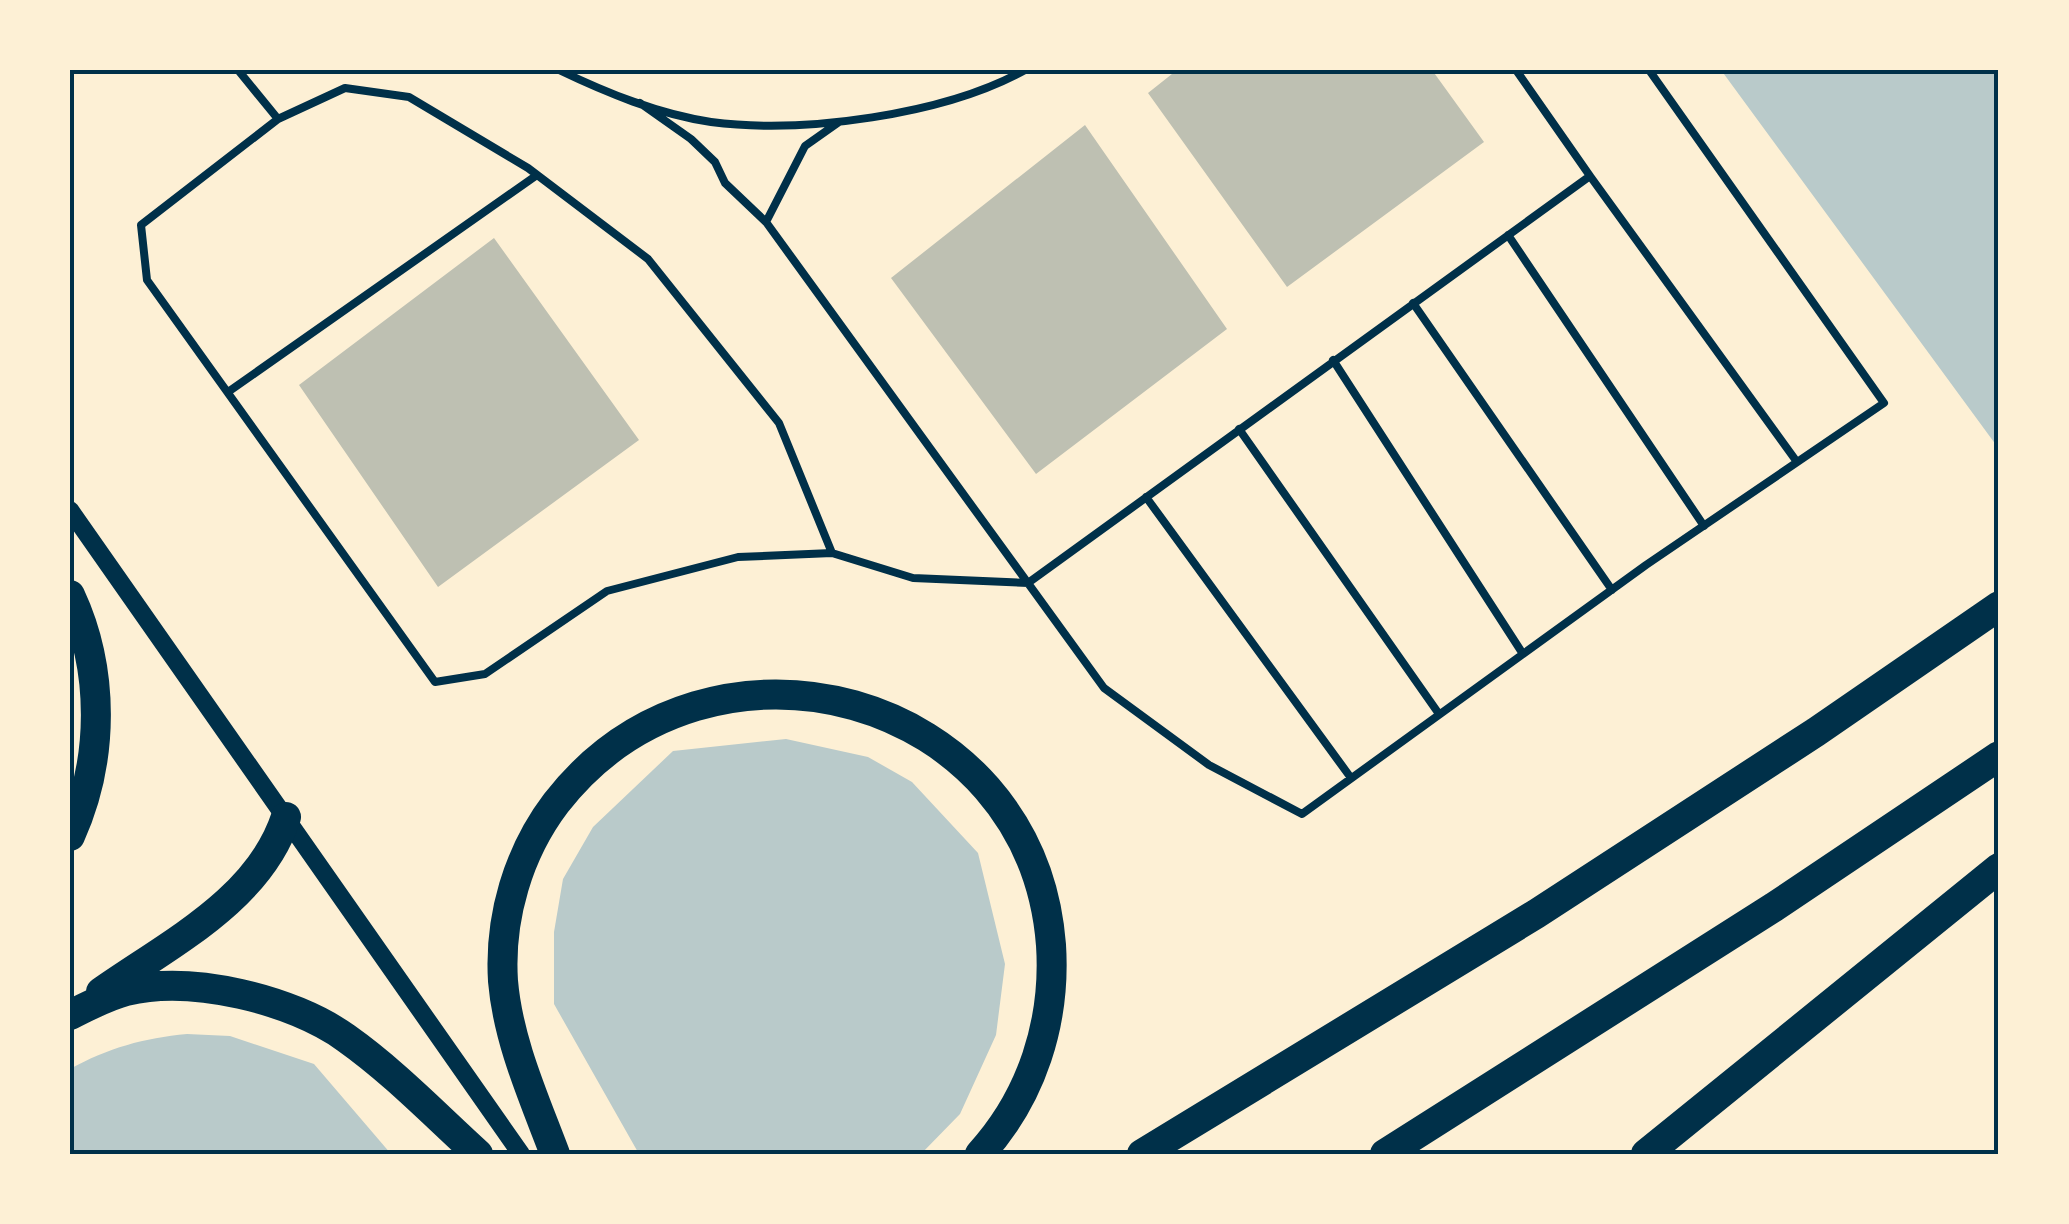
<svg xmlns="http://www.w3.org/2000/svg" width="2069" height="1224" font-family="'Space Grotesk',sans-serif">
	<style>
		.green { fill: #b9caca }
		.building { fill: #bec0b2 }
		.lines { fill: none; stroke-linecap: round; stroke-linejoin: round }
		.service { stroke: #003049; stroke-width: 8 }
		.tertiary { stroke: #003049; stroke-width: 18 }
		.motorway { stroke: #003049; stroke-width: 30 }
		.neatline { fill: none; stroke: #003049; stroke-width: 4 }
	</style>
	<rect width="100%" height="100%" fill="#fdf0d5"/>
	<!-- green -->
	<path class="green" d="M 1721,70 L 1999,70 L 1999,449 Z
		M 786,739 L 868,757 L 912,782 L 978,853 L 1005,964 L 996,1035 L 960,1114 L 921,1154 L 639,1154 L 554,1004 L 554,932 L 563,879 L 593,827 L 673,751 Z
		M 187,1034 L 230,1036 L 314,1064 L 391,1154 L 70,1154 L 70,1069 C 108,1048 144,1038 187,1034 Z"/>
	<!-- building -->
	<path class="building" d="M 1177,70 L 1432,70 L 1484,142 L 1287,287 L 1148,93 Z
		M 1085,125 L 1227,329 L 1036,474 L 891,278 Z
		M 494,238 L 639,440 L 438,587 L 299,385 Z"/>
	<g class="lines">
		<!-- service -->
		<path class="service" d="M 238,70 L 278,119 L 141,225 L 147,280 L 435,682 L 485,674 L 607,591 L 738,557 L 832,553 L 913,578 L 1028,583 L 1590,176 L 1516,70
			M 559,70 C 607,93 658,114 711,122 C 803,134 944,115 1025,70
			M 640,103 L 691,139 L 715,162 L 725,183 L 766,222 L 1104,688 L 1209,765 L 1302,814 L 1646,565 L 1884,403 L 1649,70
			M 278,119 L 345,88 L 409,97 L 528,168 L 648,259 L 779,423 L 832,553
			M 1590,176 L 1797,462
			M 766,222 L 805,146 L 839,122
			M 1508,235 L 1704,526
			M 1413,303 L 1612,590
			M 1333,360 L 1523,654
			M 228,392 L 537,175
			M 1239,429 L 1439,714
			M 1146,497 L 1351,778"/>
		<!-- tertiary -->
		<path class="tertiary" d="M 70,510 L 521,1154"/>
		<!-- motorway -->
		<path class="motorway" d="M 70,595 C 105,670 104,761 70,836
			M 101,992 C 169,944 259,900 286,817
			M 70,1015 C 88,1006 107,996 126,991 C 191,975 292,999 346,1038 C 394,1072 435,1115 478,1154
			M 555,1154 C 534,1098 508,1041 503,981 C 499,918 518,853 556,803 C 710,605 1032,693 1051,945 C 1056,1022 1032,1097 980,1154
			M 1142,1154 L 1536,914 L 1816,732 L 1999,606
			M 1385,1154 L 1774,907 L 1999,756
			M 1646,1154 L 1999,868"/>
	</g>
	<!-- border -->
	<rect width="2069" height="1224" fill="none" stroke="#fdf0d5" stroke-width="145"/>
	<rect x="72" y="72" width="1924" height="1080" class="neatline"/>
</svg>
